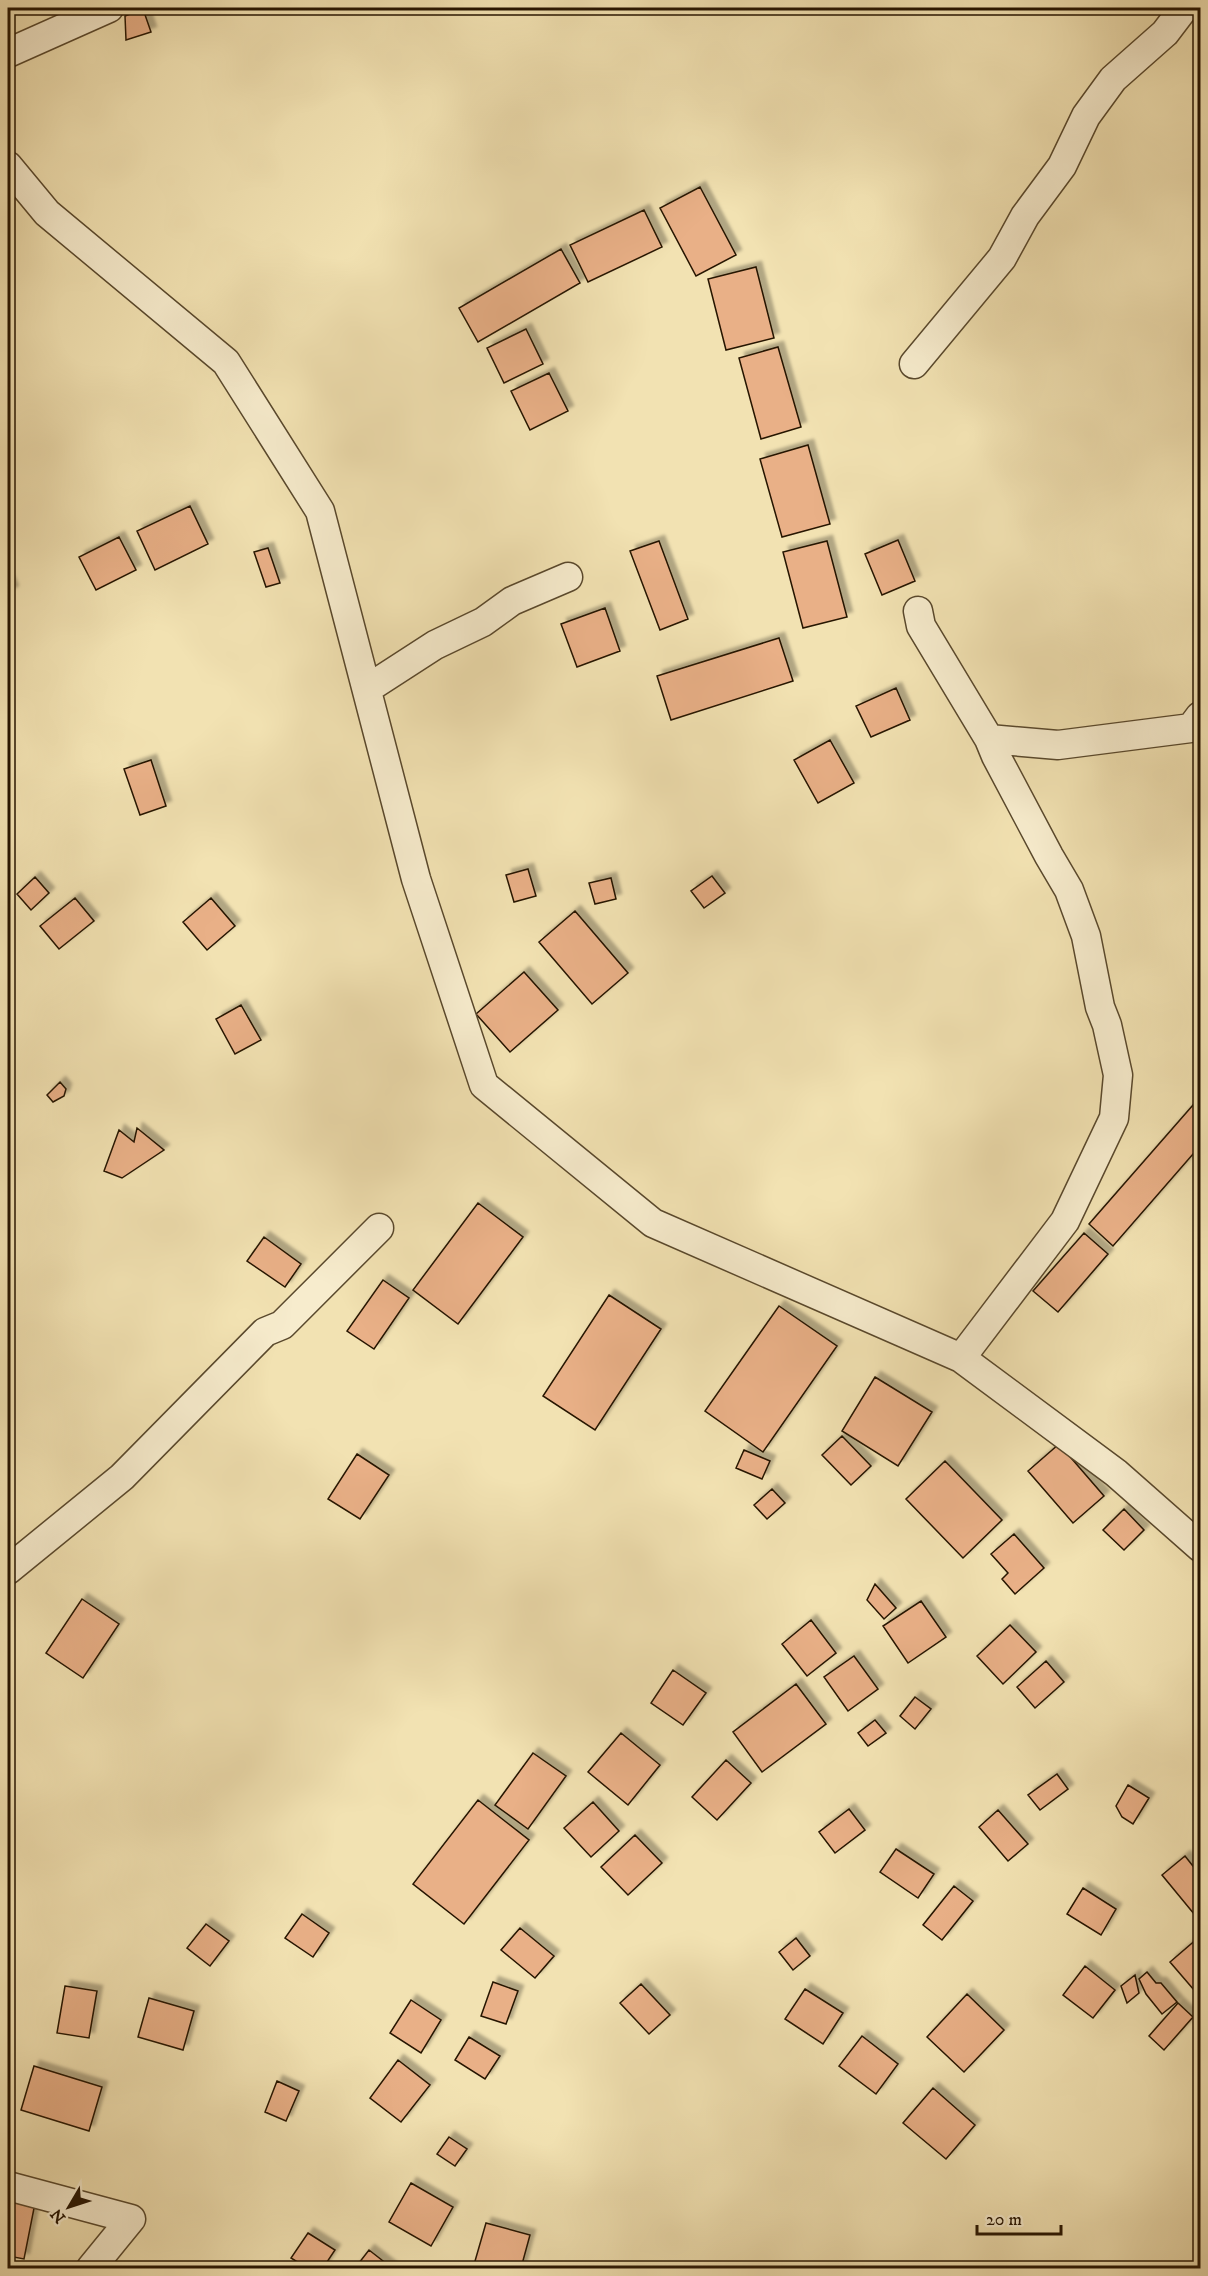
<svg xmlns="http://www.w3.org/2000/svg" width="1208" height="2276" font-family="'IM FELL DW Pica',serif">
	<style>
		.building { fill: #e9b087; stroke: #261400; stroke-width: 1.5; filter: url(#shadow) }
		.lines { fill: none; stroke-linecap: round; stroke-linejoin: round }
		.street-casing { stroke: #59482c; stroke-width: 31 }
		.street { stroke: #f7eccd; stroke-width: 28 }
	</style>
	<defs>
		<filter id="shadow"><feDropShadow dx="5.5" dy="-5.5" stdDeviation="1.5" flood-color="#0004"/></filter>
	</defs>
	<rect width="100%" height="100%" fill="#f2e2b2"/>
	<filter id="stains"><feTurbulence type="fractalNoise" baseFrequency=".00333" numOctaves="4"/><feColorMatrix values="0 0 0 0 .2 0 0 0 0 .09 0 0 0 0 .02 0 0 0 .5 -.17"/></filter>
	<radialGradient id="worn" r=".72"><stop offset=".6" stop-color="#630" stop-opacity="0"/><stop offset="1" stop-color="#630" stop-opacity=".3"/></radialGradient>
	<!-- building -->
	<path class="building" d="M 143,9 L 151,32 L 126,40 L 125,16 Z
		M 700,187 L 736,255 L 696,276 L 660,208 Z
		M 644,210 L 662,247 L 588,282 L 570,245 Z
		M 561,249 L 580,283 L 478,342 L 459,308 Z
		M 756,267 L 774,338 L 726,350 L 708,279 Z
		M 526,329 L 543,364 L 504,383 L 487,348 Z
		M 778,347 L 801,427 L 761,439 L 739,358 Z
		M 549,373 L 568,411 L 530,430 L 511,391 Z
		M 808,445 L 830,524 L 782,537 L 760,459 Z
		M 190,506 L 208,544 L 155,570 L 137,531 Z
		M 119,537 L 136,570 L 96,590 L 79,557 Z
		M 898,540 L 915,581 L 882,595 L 865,554 Z
		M 659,541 L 688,619 L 660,630 L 630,551 Z
		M 827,541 L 847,617 L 803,628 L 783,552 Z
		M 268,548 L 280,583 L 266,587 L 254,552 Z
		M 8,580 L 13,591 L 8,594 Z
		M 605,608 L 620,651 L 577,667 L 561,624 Z
		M 779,638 L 793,681 L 671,720 L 657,676 Z
		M 896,688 L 910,720 L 871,737 L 856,706 Z
		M 830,740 L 854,783 L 818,803 L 794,760 Z
		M 151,760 L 166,806 L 140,815 L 124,769 Z
		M 528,869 L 536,896 L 514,902 L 506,875 Z
		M 712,876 L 725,893 L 704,908 L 691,891 Z
		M 35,877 L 49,893 L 31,910 L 17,894 Z
		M 611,878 L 616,899 L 595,904 L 589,883 Z
		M 75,898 L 94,921 L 59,949 L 40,926 Z
		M 211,898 L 235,926 L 207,950 L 183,922 Z
		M 575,911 L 628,973 L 592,1004 L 539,942 Z
		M 524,972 L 558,1010 L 510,1052 L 476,1014 Z
		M 241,1005 L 261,1040 L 235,1054 L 216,1019 Z
		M 60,1082 L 66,1089 L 64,1096 L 53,1102 L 47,1095 Z
		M 1200,1097 L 1200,1146 L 1113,1246 L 1089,1224 Z
		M 137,1128 L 164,1150 L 122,1178 L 104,1171 L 119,1130 L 134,1142 Z
		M 478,1203 L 523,1237 L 458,1324 L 413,1290 Z
		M 1084,1233 L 1108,1254 L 1058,1312 L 1033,1291 Z
		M 264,1237 L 301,1264 L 285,1287 L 247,1261 Z
		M 383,1280 L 409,1298 L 374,1349 L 347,1331 Z
		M 609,1295 L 661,1329 L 595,1430 L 543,1396 Z
		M 779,1306 L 837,1346 L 763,1452 L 705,1411 Z
		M 875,1377 L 932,1412 L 898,1466 L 842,1431 Z
		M 842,1436 L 871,1466 L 851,1485 L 822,1455 Z
		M 1059,1444 L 1104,1496 L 1073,1523 L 1028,1471 Z
		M 744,1450 L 770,1461 L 762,1479 L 736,1468 Z
		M 357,1454 L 389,1475 L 360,1519 L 328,1499 Z
		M 945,1461 L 1002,1520 L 963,1558 L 906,1499 Z
		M 772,1489 L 785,1503 L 767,1519 L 754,1505 Z
		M 1124,1509 L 1144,1530 L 1124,1550 L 1103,1530 Z
		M 1014,1534 L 1044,1568 L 1015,1594 L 1002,1579 L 1008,1573 L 991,1554 Z
		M 875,1584 L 896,1608 L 884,1619 L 867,1600 Z
		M 82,1599 L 119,1624 L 83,1678 L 46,1653 Z
		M 921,1601 L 946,1637 L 908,1663 L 883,1626 Z
		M 811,1620 L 836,1653 L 807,1676 L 782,1644 Z
		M 1010,1625 L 1036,1652 L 1003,1684 L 977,1656 Z
		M 854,1656 L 878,1689 L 848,1711 L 824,1677 Z
		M 1046,1661 L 1064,1682 L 1035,1708 L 1017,1687 Z
		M 673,1670 L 706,1693 L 683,1725 L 651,1703 Z
		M 796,1684 L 826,1724 L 762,1772 L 733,1732 Z
		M 915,1697 L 931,1709 L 915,1729 L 900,1716 Z
		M 875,1720 L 886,1733 L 868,1746 L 858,1733 Z
		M 621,1733 L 660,1765 L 628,1805 L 588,1772 Z
		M 533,1753 L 566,1776 L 528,1829 L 495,1805 Z
		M 726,1760 L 751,1783 L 717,1820 L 692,1797 Z
		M 1057,1774 L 1068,1789 L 1040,1810 L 1028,1795 Z
		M 1128,1785 L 1149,1798 L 1133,1824 L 1122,1817 L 1116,1806 Z
		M 478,1800 L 529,1840 L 464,1924 L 413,1884 Z
		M 593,1802 L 619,1831 L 591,1857 L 564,1828 Z
		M 849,1809 L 865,1830 L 835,1853 L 819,1832 Z
		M 998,1810 L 1028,1844 L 1008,1861 L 979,1827 Z
		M 635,1835 L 662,1863 L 628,1895 L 601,1867 Z
		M 896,1849 L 934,1874 L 918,1898 L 880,1872 Z
		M 1185,1856 L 1200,1875 L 1199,1920 L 1162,1875 Z
		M 954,1886 L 973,1901 L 942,1940 L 923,1925 Z
		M 1083,1888 L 1116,1909 L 1101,1935 L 1067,1914 Z
		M 302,1914 L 329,1933 L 313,1957 L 285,1938 Z
		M 206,1924 L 229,1941 L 210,1966 L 187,1948 Z
		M 520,1928 L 554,1956 L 535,1978 L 501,1950 Z
		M 796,1938 L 810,1956 L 793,1970 L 779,1952 Z
		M 1198,1938 L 1200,1940 L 1200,1997 L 1170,1962 Z
		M 1085,1966 L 1115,1990 L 1093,2018 L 1063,1995 Z
		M 1147,1972 L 1156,1983 L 1161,1983 L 1177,2002 L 1162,2014 L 1146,1994 L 1139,1979 Z
		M 1135,1975 L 1139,1993 L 1127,2003 L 1121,1986 Z
		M 493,1982 L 518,1991 L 506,2024 L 481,2016 Z
		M 641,1984 L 670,2015 L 649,2034 L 620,2003 Z
		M 65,1986 L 97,1991 L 89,2038 L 57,2033 Z
		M 805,1989 L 843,2013 L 823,2044 L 785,2019 Z
		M 967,1994 L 1004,2030 L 964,2072 L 927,2037 Z
		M 149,1998 L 194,2011 L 183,2050 L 138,2037 Z
		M 411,2000 L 441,2020 L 421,2053 L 390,2033 Z
		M 1178,2003 L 1193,2017 L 1164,2050 L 1149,2036 Z
		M 862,2036 L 898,2064 L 876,2094 L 839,2066 Z
		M 469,2037 L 500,2056 L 485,2079 L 455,2060 Z
		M 398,2060 L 430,2085 L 401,2122 L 370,2098 Z
		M 34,2066 L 102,2087 L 89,2131 L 21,2110 Z
		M 277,2081 L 299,2091 L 286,2121 L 265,2112 Z
		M 933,2088 L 975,2125 L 946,2159 L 903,2123 Z
		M 449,2137 L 467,2149 L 455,2166 L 437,2154 Z
		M 411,2183 L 453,2207 L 431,2246 L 389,2222 Z
		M 8,2187 L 37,2193 L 24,2259 L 8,2256 Z
		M 486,2223 L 530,2235 L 521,2268 L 473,2268 Z
		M 308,2233 L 335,2250 L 323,2268 L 307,2268 L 291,2258 Z
		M 369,2250 L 392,2268 L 355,2268 Z"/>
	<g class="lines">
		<!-- street casing -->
		<g class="street-casing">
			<path id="street" d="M 8,53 L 109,8
				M 8,166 L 47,213 L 226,362 L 320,511 L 416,879 L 484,1085 L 653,1223 L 961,1358 L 1116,1473 L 1200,1547
				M 914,364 L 1002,258 L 1025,216 L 1062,166 L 1086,116 L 1113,79 L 1165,33 L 1184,8
				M 918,611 L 921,626 L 989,739 L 996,756 L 1049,856 L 1069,890 L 1086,936 L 1100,1007 L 1107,1025 L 1118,1075 L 1114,1118 L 1065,1221 L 961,1358
				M 367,689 L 435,645 L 483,622 L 512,601 L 568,577
				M 989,739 L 1058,745 L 1191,728 L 1200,716
				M 8,1570 L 122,1477 L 265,1332 L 282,1325 L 379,1228
				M 8,2186 L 131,2219 L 91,2268"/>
		</g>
		<!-- street -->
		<use href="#street" class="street"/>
	</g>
	<!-- margin -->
	<rect width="1208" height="2276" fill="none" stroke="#f2e2b2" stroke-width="30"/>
	<rect x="9" y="9" width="1190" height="2258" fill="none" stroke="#261400" stroke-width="3"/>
	<rect x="15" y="15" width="1178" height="2246" fill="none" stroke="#261400" stroke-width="1.5"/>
	<!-- north arrow -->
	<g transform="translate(69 2207) rotate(231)" stroke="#f7eccd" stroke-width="4.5" paint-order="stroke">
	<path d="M0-4.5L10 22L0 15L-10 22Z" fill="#261400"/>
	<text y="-9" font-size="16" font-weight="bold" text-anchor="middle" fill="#261400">N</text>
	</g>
	<!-- scale -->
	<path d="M977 2225v9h84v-9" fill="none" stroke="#261400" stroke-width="3"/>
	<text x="986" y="2225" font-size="18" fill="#261400" stroke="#f7eccd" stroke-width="4.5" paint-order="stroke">20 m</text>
	<rect width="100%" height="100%" filter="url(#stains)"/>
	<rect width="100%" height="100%" fill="url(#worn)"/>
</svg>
